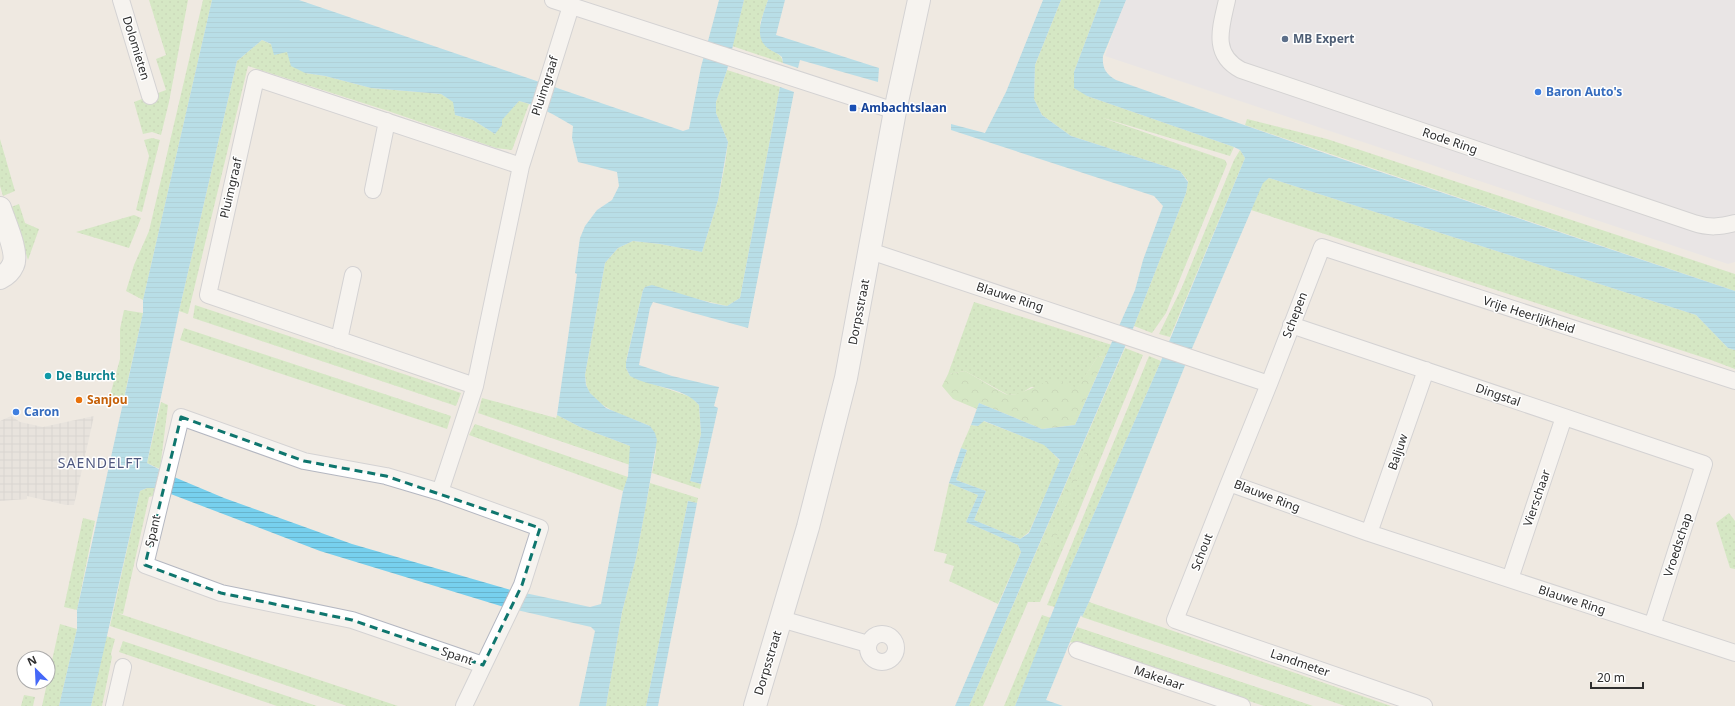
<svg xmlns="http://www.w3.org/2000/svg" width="1735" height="706" font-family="'Noto Sans',sans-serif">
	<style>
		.industrial { fill: #e3e1e8 }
		.grass { fill: url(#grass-dots) }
		.forest { fill: url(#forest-crowns) }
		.plaza { fill: url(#plaza-grid) }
		.water { fill: url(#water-rules); fill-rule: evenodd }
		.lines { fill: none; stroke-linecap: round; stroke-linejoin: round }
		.street-casing { stroke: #b4b7c1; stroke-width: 18 }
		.secondary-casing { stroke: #b4b7c1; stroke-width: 24 }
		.street { stroke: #fff; stroke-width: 16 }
		.secondary { stroke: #fff; stroke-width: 22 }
		.marked { fill: none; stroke: #0f766e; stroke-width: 3; stroke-dasharray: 8 5; stroke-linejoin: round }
		.service-dot { fill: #5c6f8a; stroke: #fff; stroke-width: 1.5 }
		.shop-dot { fill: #3f7fe0; stroke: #fff; stroke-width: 1.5 }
		.transit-dot { fill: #1a4fb4; stroke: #fff; stroke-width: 1.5 }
		.culture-dot { fill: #0f9aa8; stroke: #fff; stroke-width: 1.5 }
		.food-dot { fill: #e8710a; stroke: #fff; stroke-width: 1.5 }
		.labels { text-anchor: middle; stroke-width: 3; stroke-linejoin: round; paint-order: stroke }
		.service-label { font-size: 12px; font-weight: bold; fill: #4e5e75; stroke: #fff; text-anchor: start }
		.street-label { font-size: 12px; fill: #2e2e2e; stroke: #fff }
		.shop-label { font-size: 12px; font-weight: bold; fill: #366cbe; stroke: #fff; text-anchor: start }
		.transit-label { font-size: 12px; font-weight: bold; fill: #164399; stroke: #fff; text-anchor: start }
		.culture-label { font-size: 12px; font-weight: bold; fill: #0d838f; stroke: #fff; text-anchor: start }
		.food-label { font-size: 12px; font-weight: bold; fill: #c56008; stroke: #fff; text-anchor: start }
		.quarter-label { font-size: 14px; letter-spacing: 1px; fill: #4e577f; stroke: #fff }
	</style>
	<defs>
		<pattern id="grass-dots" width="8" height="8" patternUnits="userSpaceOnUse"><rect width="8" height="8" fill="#b7e49f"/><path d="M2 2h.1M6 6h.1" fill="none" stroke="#9ec489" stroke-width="1.8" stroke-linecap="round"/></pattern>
		<pattern id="forest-crowns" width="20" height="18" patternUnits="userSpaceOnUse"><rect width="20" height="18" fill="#b7e49f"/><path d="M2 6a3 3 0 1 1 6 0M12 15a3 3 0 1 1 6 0" fill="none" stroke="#9ec489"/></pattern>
		<pattern id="plaza-grid" width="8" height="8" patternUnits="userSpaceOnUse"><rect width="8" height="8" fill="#dfdcd8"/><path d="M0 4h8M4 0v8" fill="none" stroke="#c0bdba"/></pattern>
		<pattern id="water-rules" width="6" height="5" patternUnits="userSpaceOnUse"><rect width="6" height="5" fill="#77d0ee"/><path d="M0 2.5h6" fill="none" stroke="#67b3cc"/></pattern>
	</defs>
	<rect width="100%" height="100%" fill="#efe9e1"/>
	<!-- industrial -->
	<path class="industrial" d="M 1124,0 L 1735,0 L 1735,262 L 1728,264 L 1105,56 Z"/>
	<!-- grass -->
	<path class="grass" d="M 149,0 L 188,0 L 169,102 L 161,135 L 152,132 L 143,134 L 134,102 L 166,90 L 156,59 L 166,55 Z
		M 203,0 L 212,0 L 143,300 L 126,291 L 134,265 L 149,231 Z
		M 744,0 L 768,0 L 760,23 L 769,49 C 776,53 782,54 783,63 L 732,46 Z
		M 1061,0 L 1101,0 L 1074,72 L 1087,96 L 1234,147 L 1230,156 L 1100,117 L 1225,160 L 1227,164 L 1166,313 L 1152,333 L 1134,326 L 1186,193 L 1188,181 L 1180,171 L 1071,136 L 1042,115 L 1034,99 L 1035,65 Z
		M 262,40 L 287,52 L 305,73 L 325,76 L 371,88 L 441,94 L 454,102 L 455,115 L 473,120 L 495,134 L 501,120 L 519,101 L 529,104 L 512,150 L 496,148 L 388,111 L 248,66 L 188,314 L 179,311 L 237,61 Z
		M 727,70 L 780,87 L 740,298 L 727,306 L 645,287 L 643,290 L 626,361 L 626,368 L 630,376 L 691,397 L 699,405 L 701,434 L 690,481 L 701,484 L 700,489 L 652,473 L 656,451 L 650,426 C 632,418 601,410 590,393 C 586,388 586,381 585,375 L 605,263 L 618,248 L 633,241 L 660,244 L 702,252 L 718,200 L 725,164 L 728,142 L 716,113 L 716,102 Z
		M 1247,119 L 1327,139 L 1735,274 L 1735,291 L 1245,125 Z
		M 152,138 L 160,140 L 142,212 L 136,210 L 149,156 L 144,140 Z
		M 0,139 L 15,191 L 3,196 L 0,186 Z
		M 1240,150 L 1245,158 L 1170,337 L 1159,334 L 1182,287 L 1234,160 Z
		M 1269,178 L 1696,315 L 1728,348 L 1735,350 L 1735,369 L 1711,360 L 1251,210 L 1263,182 Z
		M 19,204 L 25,223 L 39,229 L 28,260 L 14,216 L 6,209 Z
		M 134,215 L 141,218 L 129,248 L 76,232 Z
		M 974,302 L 1112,345 L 1105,357 L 1098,356 L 1077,389 L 1031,387 L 1020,394 L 1008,395 L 965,371 L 948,374 Z
		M 195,305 L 461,393 L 456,406 L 193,318 Z
		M 124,310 L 143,313 L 123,402 L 109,399 L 120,359 L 120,329 Z
		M 184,328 L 451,416 L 447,429 L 180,340 Z
		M 1125,348 L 1143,355 L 1077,516 L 1040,602 L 1028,602 L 983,706 L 969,706 Z
		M 1149,356 L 1161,361 L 1070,568 L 1055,607 L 1047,605 Z
		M 482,398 L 556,418 L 557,415 L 580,427 L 630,446 L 630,465 L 478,413 Z
		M 161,402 L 168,405 L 160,469 L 147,463 Z
		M 983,421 L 1045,445 L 1060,461 L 1029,532 L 1020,539 L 974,520 L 986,491 L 956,480 L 967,450 L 961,448 L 971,425 L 978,426 Z
		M 475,424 L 628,477 L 623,491 L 469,435 Z
		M 650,483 L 698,498 L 697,503 L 688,501 L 646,706 L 606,706 L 622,612 L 636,558 Z
		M 949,483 L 978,495 L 966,522 L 1018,545 L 1021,552 L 998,604 L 949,581 L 954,566 L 944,563 L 947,554 L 934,551 Z
		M 147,488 L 155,488 L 153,496 L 149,497 L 123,614 L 117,613 L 398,706 L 347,706 L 110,626 L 140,491 Z
		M 1729,513 L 1735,521 L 1735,569 L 1730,568 L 1716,523 Z
		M 83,518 L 95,521 L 77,610 L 64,607 Z
		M 1089,602 L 1391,706 L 1345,706 L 1082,617 Z
		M 1042,615 L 1051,618 L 1015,706 L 1004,706 Z
		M 60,624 L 77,629 L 59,706 L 42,706 Z
		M 1077,627 L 1313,706 L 1264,706 L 1070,642 Z
		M 106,636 L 115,639 L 111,654 L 112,657 L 102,706 L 91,706 Z
		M 123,641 L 317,706 L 277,706 L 119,652 Z
		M 24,695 L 35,697 L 33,706 L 21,706 Z"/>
	<!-- forest -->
	<path class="forest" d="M 1098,356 L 1105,357 L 1075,425 L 1042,429 L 979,403 L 977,409 L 953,399 L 942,386 L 948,374 L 965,371 C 973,375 1004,395 1009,395 C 1021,395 1042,383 1054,378 L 1077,388 Z
		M 1086,449 L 1091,449 L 1066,506 L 1060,506 Z
		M 1060,524 L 1057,536 L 1050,552 L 1043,547 L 1048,530 Z"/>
	<!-- plaza -->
	<path class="plaza" d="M 11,416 L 20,422 L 43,427 L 94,416 L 74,505 L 66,505 L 27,496 L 27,499 L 0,501 L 0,421 Z"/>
	<!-- water -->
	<path class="water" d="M 212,0 L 299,0 L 683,131 L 689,129 L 701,67 L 719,0 L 744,0 L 727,70 L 716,102 L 716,113 L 728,142 L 718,200 L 702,252 L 660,244 L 633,241 L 618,248 L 605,263 L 585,375 L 586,385 L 590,393 L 606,408 L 650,426 L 655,433 L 657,440 L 646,505 L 636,558 L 622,612 L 606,706 L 579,706 L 595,631 L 591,627 L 504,607 L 320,551 L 155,488 L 147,488 L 140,491 L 91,706 L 59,706 L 77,629 L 77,610 L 143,313 L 143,300 ZM 262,40 L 271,44 L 274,55 L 287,52 L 291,66 L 305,73 L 325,76 L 371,88 L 441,94 L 453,102 L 455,115 L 473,120 L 495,134 L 502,125 L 502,120 L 519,101 C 539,106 555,115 573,126 L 572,138 L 578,162 L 617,172 L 619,186 L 612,200 L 597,210 L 585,226 L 580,238 L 575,273 L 577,274 L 557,415 L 580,427 L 630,446 L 628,476 L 623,491 L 601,604 L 590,607 L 511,590 L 352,544 L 224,498 L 174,477 L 147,463 L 179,311 L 237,61 Z
		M 768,0 L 785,0 L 776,35 L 879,68 L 878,82 L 800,60 L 798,68 L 783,63 L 782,57 C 778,53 773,52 769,49 C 752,38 763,15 768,0 Z
		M 1043,0 L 1061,0 L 1035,65 L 1034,99 L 1042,115 L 1071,136 L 1180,171 L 1188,182 L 1186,193 L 1134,326 L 969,706 L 955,706 L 1021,552 L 1018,545 L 966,522 L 978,495 L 949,483 L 961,448 L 967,450 L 956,480 L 986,491 L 974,520 L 1020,539 L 1029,533 L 1060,460 L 1044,445 L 984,421 L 978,426 L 971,425 L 979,403 L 1042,429 L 1075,425 L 1135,290 L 1143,260 L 1163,206 L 1154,196 L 951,130 L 951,124 L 985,133 L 1006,92 Z
		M 1101,0 L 1126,0 L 1103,56 C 1102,68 1106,74 1116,80 L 1333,156 L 1735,291 L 1735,350 L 1728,348 L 1696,315 L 1269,178 L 1263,183 L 1193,346 L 1089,602 L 1082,617 L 1081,615 L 1046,700 L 1063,706 L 1015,706 L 1070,568 L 1161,361 L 1245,158 L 1240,150 L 1234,147 L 1087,96 L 1074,88 L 1074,72 Z
		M 780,87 L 794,92 L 748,328 L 653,302 L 650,308 L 639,365 L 672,376 L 719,387 L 714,406 L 718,408 L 701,484 L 690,481 L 701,434 L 699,405 C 683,386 651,388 630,376 L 626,368 L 626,362 L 643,290 L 645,287 L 652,285 L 711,303 L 727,306 L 740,298 Z
		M 688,501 L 697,503 L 658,706 L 646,706 Z"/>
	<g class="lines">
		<!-- street casing -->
		<g class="street-casing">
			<path id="street" d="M 121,0 L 150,96
				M 553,0 L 895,111
				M 1227,0 C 1221,27 1211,54 1241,70 L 1694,223 C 1709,228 1720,227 1735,223
				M 373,190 L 387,121
				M 870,251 L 1269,384 L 1229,483 L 1369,533 L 1735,653
				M 1291,325 L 1704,464 L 1652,626
				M 339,340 L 353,275
				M 1269,384 L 1322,247 L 1735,381
				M 475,386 L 208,295 L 256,78 L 521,166
				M 1229,483 L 1175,620 L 1424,706
				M 440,492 L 475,386 L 521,166 L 571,6
				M 1369,533 L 1426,370
				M 1510,579 L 1564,417
				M 781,619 L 868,644
				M868 648a14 14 0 1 1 28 0a14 14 0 1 1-28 0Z
				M 1077,650 L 1242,706
				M 114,706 L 123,667
				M 464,706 L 522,585 L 540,528 L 440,492 L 386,476 L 304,461 L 181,417 L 145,565 L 221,593 L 352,620 L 483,665"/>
		</g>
		<!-- secondary casing -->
		<g class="secondary-casing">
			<path id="secondary" d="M 0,208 C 4,221 19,253 13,265 C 10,272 6,275 0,278
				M 755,706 L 808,527 L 846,378 L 895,111 L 919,0"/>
		</g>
		<!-- street -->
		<use href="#street" class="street"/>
		<!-- secondary -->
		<use href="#secondary" class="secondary"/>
	</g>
	<!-- marked area -->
	<path d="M0 0H1735V706H0ZM 181,417 L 304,461 L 386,476 L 540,528 L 522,585 L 483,665 L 352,620 L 221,593 L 145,565 Z" fill="#efe9e1" fill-opacity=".55" fill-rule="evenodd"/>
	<path class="marked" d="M 181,417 L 304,461 L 386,476 L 540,528 L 522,585 L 483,665 L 352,620 L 221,593 L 145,565 Z"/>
	<!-- markers -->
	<circle class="service-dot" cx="1285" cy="39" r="4"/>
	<g class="shop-dot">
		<circle cx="1538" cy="92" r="4"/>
		<circle cx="16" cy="412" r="4"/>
	</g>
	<rect class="transit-dot" x="849" y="104" width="8" height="8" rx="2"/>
	<circle class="culture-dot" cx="48" cy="376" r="4"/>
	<circle class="food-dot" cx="79" cy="400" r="4"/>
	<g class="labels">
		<!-- service labels -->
		<g class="service-label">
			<text x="1293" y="43">MB Expert</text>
		</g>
		<!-- street labels -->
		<g class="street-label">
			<text transform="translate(136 48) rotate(73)" y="4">Dolomieten</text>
			<text transform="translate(545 86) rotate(-72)" y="4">Pluimgraaf</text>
			<text transform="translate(1450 141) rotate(19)" y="4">Rode Ring</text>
			<text transform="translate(231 188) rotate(-77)" y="4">Pluimgraaf</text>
			<text transform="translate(1010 297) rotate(18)" y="4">Blauwe Ring</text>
			<text transform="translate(859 312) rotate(-79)" y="4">Dorpsstraat</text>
			<text transform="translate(1295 315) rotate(-69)" y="4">Schepen</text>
			<text transform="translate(1529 315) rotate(18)" y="4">Vrije Heerlijkheid</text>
			<text transform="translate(1498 395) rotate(19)" y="4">Dingstal</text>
			<text transform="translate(1398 452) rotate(-71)" y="4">Baljuw</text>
			<text transform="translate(1267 496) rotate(21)" y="4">Blauwe Ring</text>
			<text transform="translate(1537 498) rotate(-71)" y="4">Vierschaar</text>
			<text transform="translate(153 531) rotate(-77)" y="4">Spant</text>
			<text transform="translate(1678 545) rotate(-72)" y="4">Vroedschap</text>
			<text transform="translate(1202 552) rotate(-69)" y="4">Schout</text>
			<text transform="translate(1572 600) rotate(18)" y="4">Blauwe Ring</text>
			<text transform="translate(457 656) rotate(19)" y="4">Spant</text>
			<text transform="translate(768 663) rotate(-73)" y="4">Dorpsstraat</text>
			<text transform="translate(1300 663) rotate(19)" y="4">Landmeter</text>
			<text transform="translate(1159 678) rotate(19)" y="4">Makelaar</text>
		</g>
		<!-- shop labels -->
		<g class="shop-label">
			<text x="1546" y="96">Baron Auto's</text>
			<text x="24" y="416">Caron</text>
		</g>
		<!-- transit labels -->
		<g class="transit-label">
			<text x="861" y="112">Ambachtslaan</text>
		</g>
		<!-- culture labels -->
		<g class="culture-label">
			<text x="56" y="380">De Burcht</text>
		</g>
		<!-- food labels -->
		<g class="food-label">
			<text x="87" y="404">Sanjou</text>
		</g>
		<!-- quarter labels -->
		<g class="quarter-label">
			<text x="100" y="468">SAENDELFT</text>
		</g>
	</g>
	<!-- north arrow -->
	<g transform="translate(36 670) rotate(336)"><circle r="19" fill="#ffffff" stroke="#ababab"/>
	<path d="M0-3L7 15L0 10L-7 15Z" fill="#4568f8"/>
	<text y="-6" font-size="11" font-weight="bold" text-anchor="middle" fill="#2e2e2e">N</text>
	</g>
	<!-- scale -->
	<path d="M1591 682v6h52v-6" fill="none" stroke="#2e2e2e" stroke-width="2"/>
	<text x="1597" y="682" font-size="12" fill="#2e2e2e" stroke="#ffffff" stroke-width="3" paint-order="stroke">20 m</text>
</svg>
